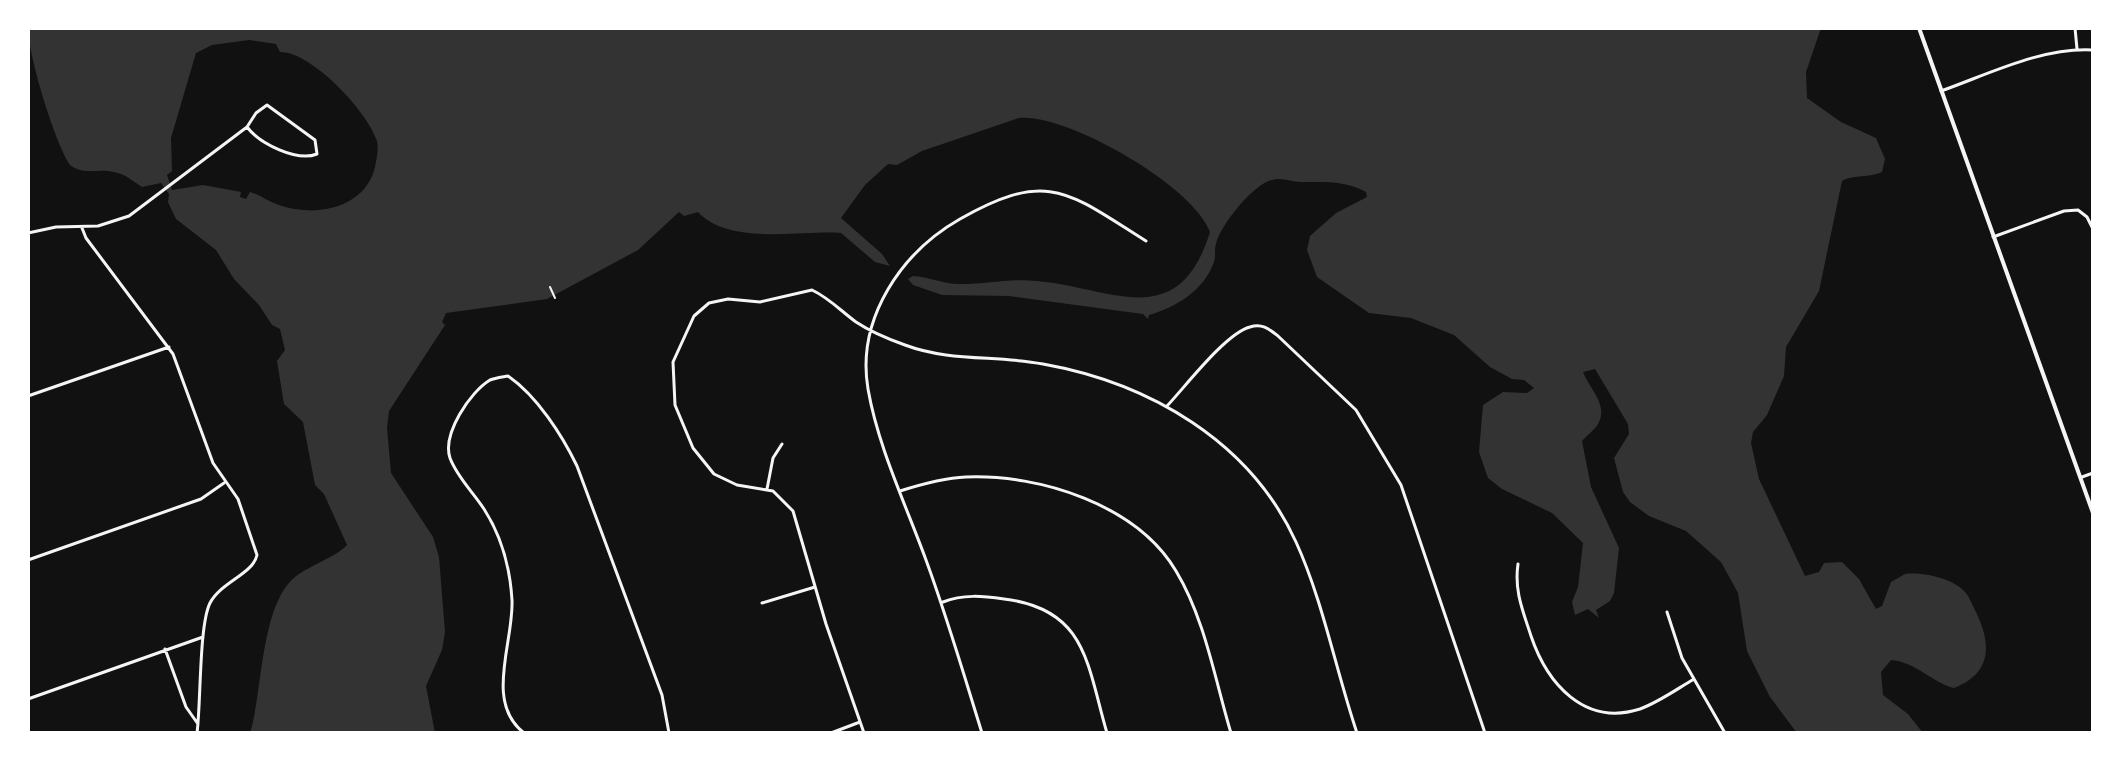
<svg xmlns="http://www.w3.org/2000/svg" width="2121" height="761" font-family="'Roboto Condensed',sans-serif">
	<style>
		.water { fill: #333; fill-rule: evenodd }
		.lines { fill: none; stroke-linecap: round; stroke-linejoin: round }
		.path { stroke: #f5f5f5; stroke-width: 2 }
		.minor { stroke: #f5f5f5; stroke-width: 3 }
		.tertiary { stroke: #f5f5f5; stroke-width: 4 }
	</style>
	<rect width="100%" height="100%" fill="#111"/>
	<!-- water -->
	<path class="water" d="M 28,28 L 1821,28 L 1806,72 L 1807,98 L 1841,122 L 1876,138 L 1885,159 L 1882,172 C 1869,178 1854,174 1842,181 L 1819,291 L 1786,347 L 1784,376 L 1767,415 L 1753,432 L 1751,443 L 1759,479 L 1805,576 L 1819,572 L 1824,563 L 1842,562 L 1859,579 L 1876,609 L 1882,606 L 1891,582 L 1905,574 C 1923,572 1951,578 1964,591 C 1970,597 1972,605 1976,612 C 1991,643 1993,673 1954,688 C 1933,683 1916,662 1891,660 L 1881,672 L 1883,695 L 1908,714 L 1923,733 L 1797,733 L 1770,697 L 1747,651 L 1738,593 L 1721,562 L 1686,531 L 1649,516 L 1630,502 L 1623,492 L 1614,458 L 1629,434 L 1628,424 L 1595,369 L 1583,372 C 1590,390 1611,407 1596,427 C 1592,432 1586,436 1582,441 L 1591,487 L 1619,548 L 1614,593 L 1610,601 L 1596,610 L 1599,618 L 1588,609 L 1575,615 L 1572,602 L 1578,587 L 1583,543 L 1552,513 L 1502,489 L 1488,478 L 1479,452 L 1483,405 L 1503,392 L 1527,393 L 1534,388 L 1524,380 L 1512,379 L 1490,367 L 1454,335 L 1411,318 L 1369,313 L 1317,277 L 1307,250 L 1310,236 L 1336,213 L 1367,197 L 1366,192 C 1345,180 1323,182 1301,182 C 1291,182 1283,177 1272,180 C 1254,183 1219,227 1216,244 C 1214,249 1216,256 1214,262 C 1204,290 1177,307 1149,315 L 1148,319 L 1143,314 L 1009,296 L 942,295 L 913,285 L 908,279 L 913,276 C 928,277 942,283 956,284 C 983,285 1010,278 1036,281 C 1111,287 1178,335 1210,232 C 1194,186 1066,113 1019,118 L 922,151 L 897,165 L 888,164 L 865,185 L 841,218 L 882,254 L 890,266 L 875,262 L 841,233 C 803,230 729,246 698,212 L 684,216 L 679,212 L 638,250 L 547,299 L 446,313 L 442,322 L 445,325 L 389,411 L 387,428 L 391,473 L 433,537 L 439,557 L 445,632 L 442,650 L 426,686 L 435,733 L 250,733 C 263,692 260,606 295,577 C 310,565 336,557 347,545 L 324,494 L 315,485 L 303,422 L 284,404 L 277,361 L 285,350 L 280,329 L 272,325 L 259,305 L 234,279 L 216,250 L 176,219 L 168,202 L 169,194 L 161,183 L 142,187 C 133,181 125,174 114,172 C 97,168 85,176 70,165 C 54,141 28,54 28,28 ZM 249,40 L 276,44 L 280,52 C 310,51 367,110 377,141 C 379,149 376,163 374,171 C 362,208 317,217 282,206 C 270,203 261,195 250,192 L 246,199 L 240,197 L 241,192 L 203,185 L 172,190 L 167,175 L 172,171 L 171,138 L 196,53 L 212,45 Z"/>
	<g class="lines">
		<!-- path -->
		<path class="path" d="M 550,287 L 555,298"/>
		<!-- minor -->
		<path class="minor" d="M 2075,28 L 2077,49
			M 1941,91 C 1989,74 2042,47 2093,50
			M 267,105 L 315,140 L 317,154 C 297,162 260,144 247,127 L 256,113 Z
			M 82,228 L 86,238 L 173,354 L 213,463 L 238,499 L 257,555 C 253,574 221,582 210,603 C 199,625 201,703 197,733
			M 28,233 L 56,227 L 98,226 L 129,216 L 247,127
			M 1993,237 L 2064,211 L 2078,210 L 2087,217 L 2093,229
			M 28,396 L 169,347
			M 1167,406 C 1185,387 1226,333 1250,327 C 1262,323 1269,329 1278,336 L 1356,410 L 1401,485 L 1485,733
			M 2082,477 L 2093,473
			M 767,489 L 773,458 L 782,444
			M 900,491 C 922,484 944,478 966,477 C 1040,474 1137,505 1176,571 C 1205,619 1215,680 1231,733
			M 28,560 L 201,499 L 224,483
			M 1518,564 C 1514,591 1523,611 1531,636 C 1547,683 1584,727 1640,709 C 1659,702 1677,689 1694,679
			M 943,602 C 963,594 983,596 1004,599 C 1087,609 1087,665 1107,733
			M 762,603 L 815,587
			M 1667,612 L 1682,658 L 1725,733
			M 165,649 L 186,707 L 198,724
			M 28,699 L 203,637
			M 524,733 C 484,702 514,642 512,600 C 510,567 502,537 484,509 C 473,492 457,477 450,458 C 442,434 470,392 490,380 C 495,378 503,377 508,376 C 537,396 562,435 577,466 L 662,695 L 669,733
			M 831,733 L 860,722
			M 864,733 L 826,624 L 793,511 L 773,491 L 737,485 L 714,474 L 693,448 L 675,405 L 673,362 L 694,316 L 709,303 L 728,299 L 760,302 L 812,290 C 829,298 841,311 856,322 C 871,332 888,339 905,345 C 950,362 997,355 1043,364 C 1149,383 1250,441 1296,542 C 1323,601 1336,671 1357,733
			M 982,733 C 964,675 947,617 926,560 C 906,505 878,447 868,389 C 856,318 902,252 960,219 C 1048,169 1068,192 1146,241"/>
		<!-- tertiary -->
		<path class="tertiary" d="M 1919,28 L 2093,513"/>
	</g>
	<!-- border -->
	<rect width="2121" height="761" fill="none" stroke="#ffffff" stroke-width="60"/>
</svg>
